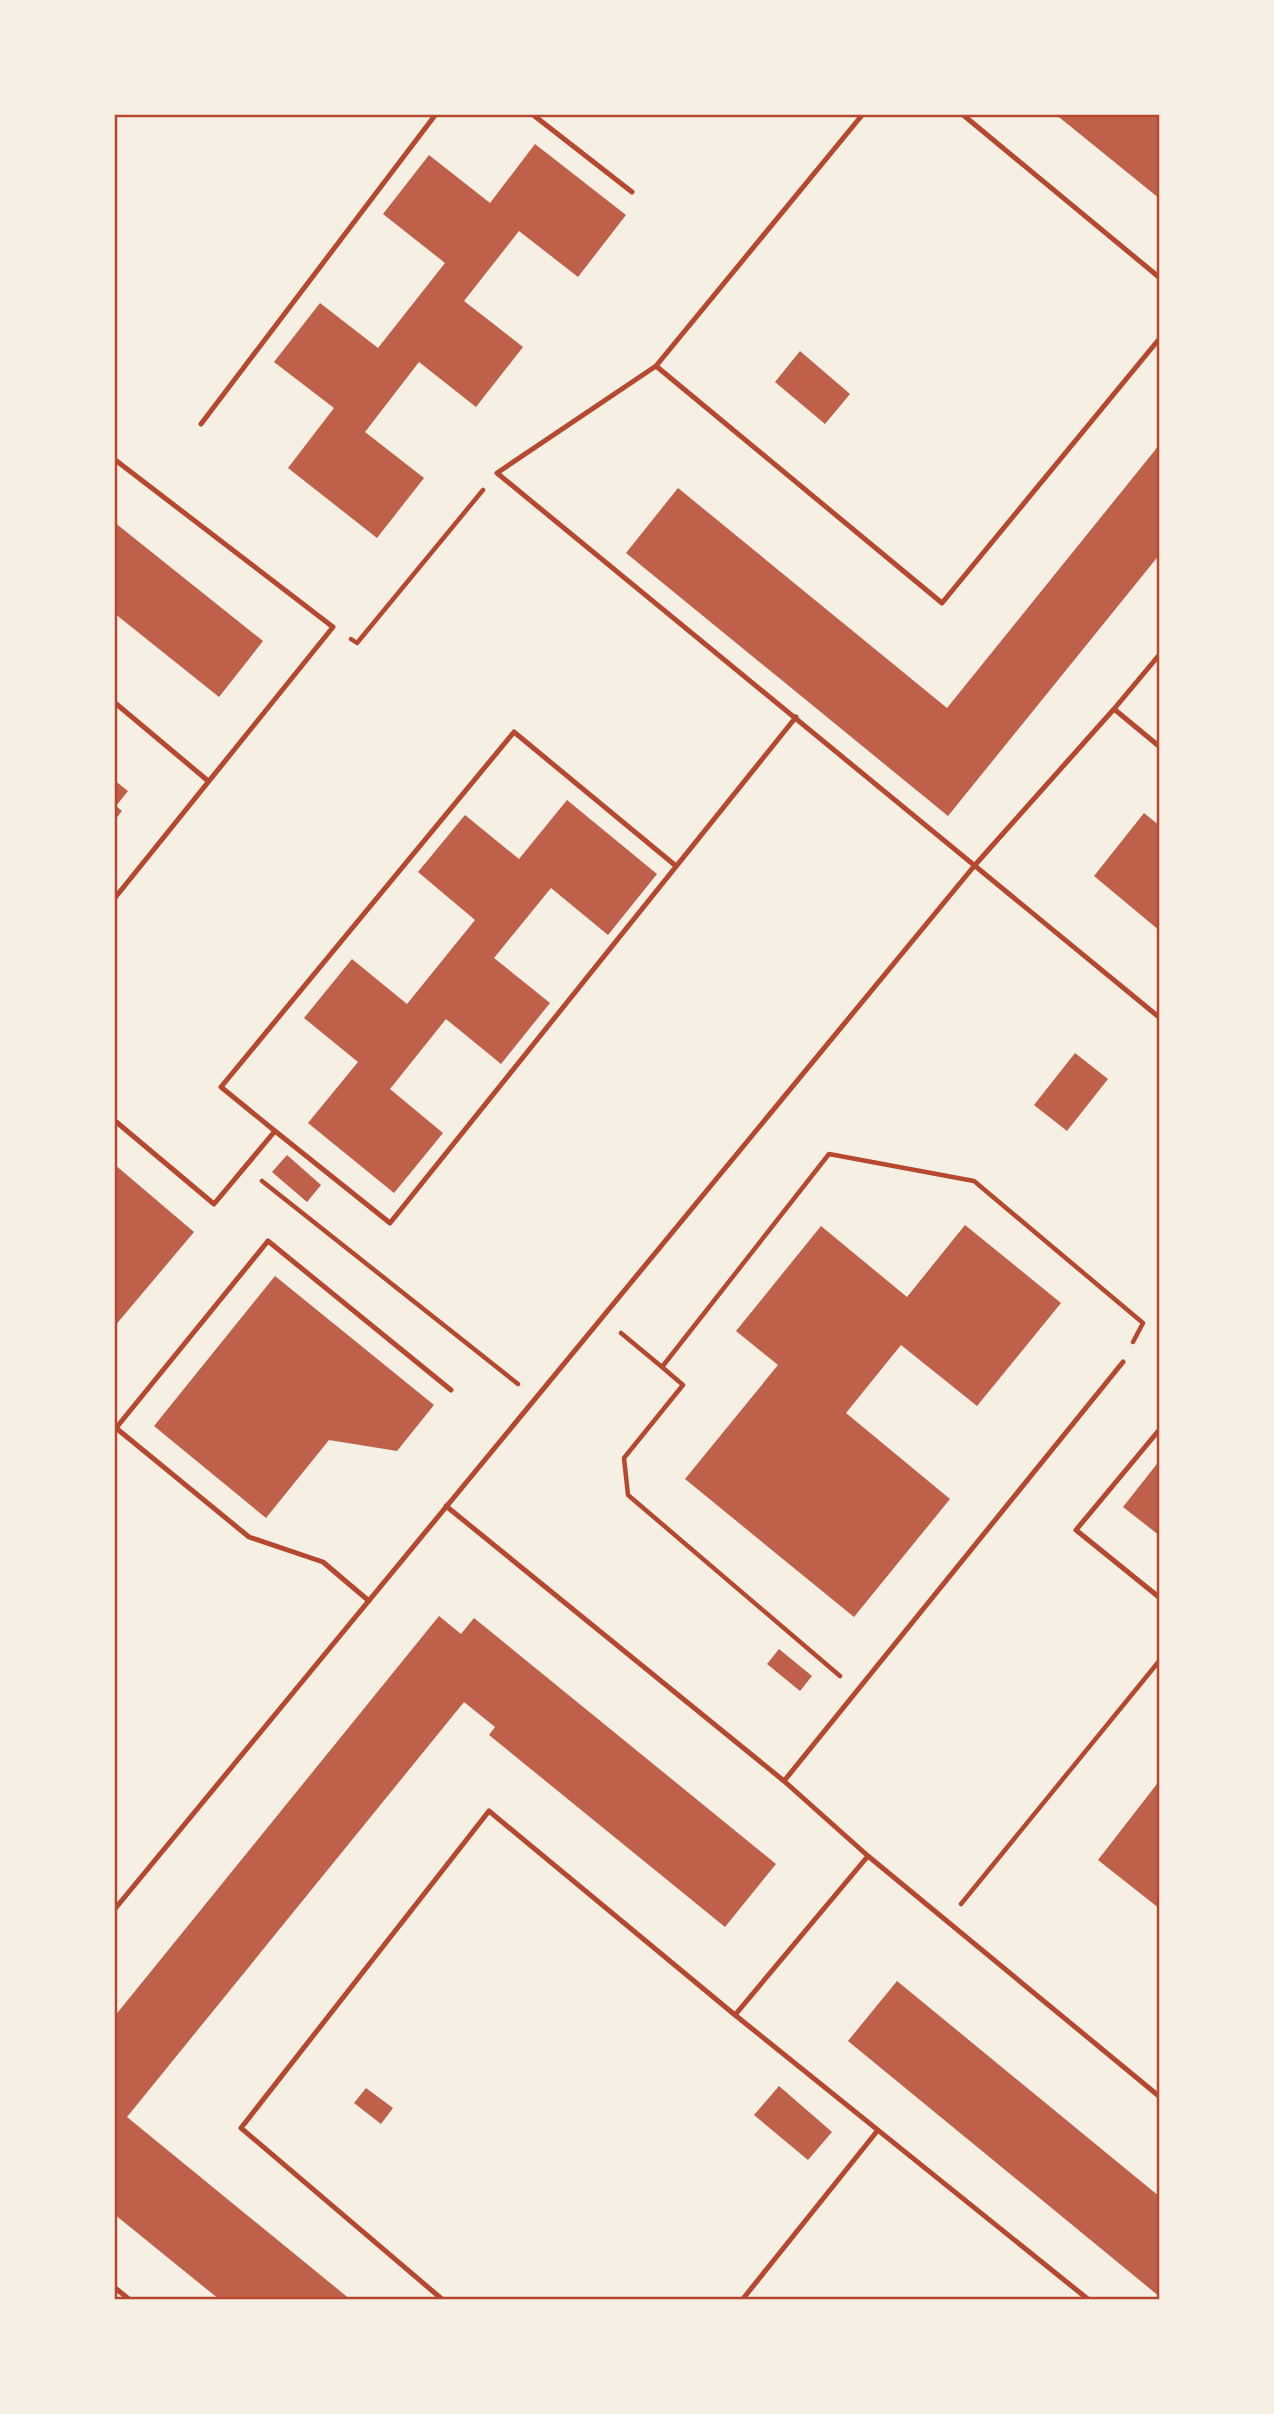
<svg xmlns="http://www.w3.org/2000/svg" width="1274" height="2414" font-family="'Nunito Sans',sans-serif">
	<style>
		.building { fill: #bf614a }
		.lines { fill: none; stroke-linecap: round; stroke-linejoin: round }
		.path { stroke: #b5482f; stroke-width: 4.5 }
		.service { stroke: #b5482f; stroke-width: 5 }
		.neatline { fill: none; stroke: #b5482f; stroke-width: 2.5 }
	</style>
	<rect width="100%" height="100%" fill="#f6efe4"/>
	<!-- building -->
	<path class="building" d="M 1055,114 L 1160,114 L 1160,199 L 1070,126 Z
		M 535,144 L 626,215 L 578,277 L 519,231 L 464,301 L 523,347 L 476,407 L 419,362 L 365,432 L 424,478 L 377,538 L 288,468 L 334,408 L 274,362 L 320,303 L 378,348 L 445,263 L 383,214 L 429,155 L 490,203 Z
		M 800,351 L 850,394 L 825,424 L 775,382 Z
		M 1160,444 L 1160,554 L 948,816 L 626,553 L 678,488 L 947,708 Z
		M 114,522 L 263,641 L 219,697 L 114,613 Z
		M 114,780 L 128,791 L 116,806 L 122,811 L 114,821 Z
		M 567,800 L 657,874 L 608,935 L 551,888 L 494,958 L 550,1003 L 501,1064 L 446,1019 L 390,1089 L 443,1133 L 394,1193 L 308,1123 L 358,1062 L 304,1018 L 352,959 L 407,1004 L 475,920 L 418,872 L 465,815 L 519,859 Z
		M 1144,813 L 1160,826 L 1160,931 L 1094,876 Z
		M 1075,1053 L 1108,1079 L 1067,1131 L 1034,1105 Z
		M 287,1155 L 321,1185 L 307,1202 L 272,1172 Z
		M 114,1164 L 194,1232 L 114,1327 Z
		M 965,1225 L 1061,1303 L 977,1406 L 901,1345 L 846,1413 L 950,1499 L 854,1617 L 685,1479 L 778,1365 L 736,1331 L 821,1226 L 907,1297 Z
		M 275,1276 L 434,1405 L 397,1451 L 329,1440 L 266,1518 L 154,1426 Z
		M 1160,1460 L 1160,1536 L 1123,1507 Z
		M 439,1616 L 461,1634 L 474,1618 L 776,1864 L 725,1927 L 489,1735 L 495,1727 L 464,1702 L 127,2117 L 351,2300 L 220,2300 L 114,2214 L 114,2017 Z
		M 779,1649 L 812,1676 L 800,1691 L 767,1664 Z
		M 1160,1780 L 1160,1909 L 1098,1860 Z
		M 897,1981 L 1160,2197 L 1160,2297 L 848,2041 Z
		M 779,2086 L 832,2132 L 808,2160 L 754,2115 Z
		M 366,2088 L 393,2108 L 381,2124 L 354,2103 Z"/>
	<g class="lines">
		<!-- path -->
		<path class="path" d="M 351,639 L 357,643 L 483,490
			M 262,1181 L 518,1384
			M 621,1333 L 662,1367
			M 840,1676 L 628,1495 L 624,1458 L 683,1385 L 662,1367 L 829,1154 L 974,1181 L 1143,1323 L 1133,1342
			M 961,1904 L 1160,1660"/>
		<!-- service -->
		<path class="service" d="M 532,114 L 632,192
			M 863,114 L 656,366 L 497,473 L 1160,1018
			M 962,114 L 1160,278
			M 656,366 L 942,603 L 1160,338
			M 201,424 L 436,114
			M 114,459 L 333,627 L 114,899
			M 114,702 L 207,780
			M 1114,709 L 1160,747
			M 114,1120 L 214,1204 L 275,1131 L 221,1087 L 514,732 L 676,866
			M 275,1131 L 390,1223 L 796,717
			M 1160,1429 L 1076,1530 L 1160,1598
			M 446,1506 L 784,1781 L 868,1856 L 1160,2097
			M 369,1601 L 323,1562 L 249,1537 L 116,1428 L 268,1241 L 451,1390
			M 784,1781 L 1123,1362
			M 114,1910 L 975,865 L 1114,709 L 1160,654
			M 735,2015 L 868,1856
			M 114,2287 L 130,2300
			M 443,2300 L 241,2128 L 489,1811 L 735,2015 L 1089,2300
			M 742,2300 L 878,2130"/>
	</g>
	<!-- border -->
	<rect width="1274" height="2414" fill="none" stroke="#f6efe4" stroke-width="231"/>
	<rect x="116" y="116" width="1042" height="2182" class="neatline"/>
</svg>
